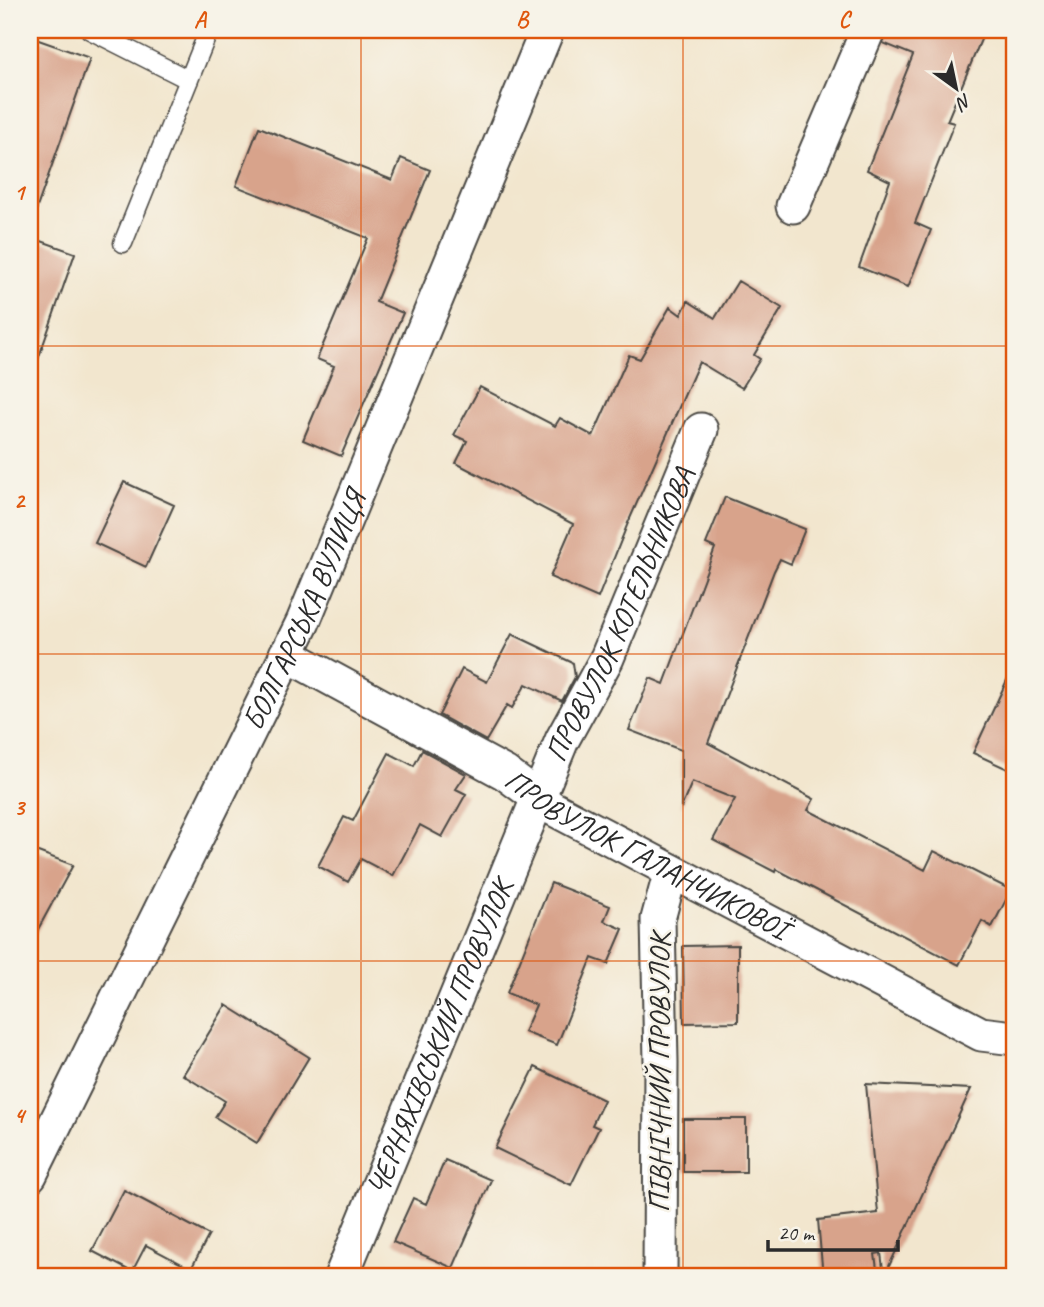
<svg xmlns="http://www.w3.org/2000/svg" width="1044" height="1307" font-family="Caveat,sans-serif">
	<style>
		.building { fill: #d8a38b }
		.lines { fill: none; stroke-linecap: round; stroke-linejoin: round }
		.service-casing { stroke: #494743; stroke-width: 21 }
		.minor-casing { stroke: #494743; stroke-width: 37 }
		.service { stroke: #fff; stroke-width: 18 }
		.minor { stroke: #fff; stroke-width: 33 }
		.grid { fill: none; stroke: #df570e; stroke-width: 2; stroke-opacity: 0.55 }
		.labels { text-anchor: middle; stroke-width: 5; stroke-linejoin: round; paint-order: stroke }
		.street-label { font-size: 30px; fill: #2b2b2b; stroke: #f7f3e8 }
		.neatline { fill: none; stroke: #df570e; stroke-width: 2.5 }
		.grid-label { font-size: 23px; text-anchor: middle; font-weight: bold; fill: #df570e }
	</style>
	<rect width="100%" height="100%" fill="#f7f3e8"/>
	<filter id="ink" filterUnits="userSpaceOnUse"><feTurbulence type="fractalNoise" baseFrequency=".0143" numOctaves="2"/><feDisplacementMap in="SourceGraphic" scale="14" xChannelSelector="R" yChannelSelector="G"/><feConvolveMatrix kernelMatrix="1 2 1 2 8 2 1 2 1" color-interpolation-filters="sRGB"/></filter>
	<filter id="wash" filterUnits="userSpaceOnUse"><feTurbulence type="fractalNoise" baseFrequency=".00686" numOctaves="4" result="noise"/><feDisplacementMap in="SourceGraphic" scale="28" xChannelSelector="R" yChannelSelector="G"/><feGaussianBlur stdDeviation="1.57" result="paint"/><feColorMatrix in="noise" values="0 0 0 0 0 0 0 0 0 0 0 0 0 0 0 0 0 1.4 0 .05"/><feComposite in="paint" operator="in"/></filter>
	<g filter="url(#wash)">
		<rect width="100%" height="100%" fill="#f2e6ce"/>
		<g id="blocks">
			<!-- building -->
			<path class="building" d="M 887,30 L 985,30 L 947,121 L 954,123 L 915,223 L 931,230 L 908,287 L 859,267 L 890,181 L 867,170 L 913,55 L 883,43 Z
				M 30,37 L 90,58 L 35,213 L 30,212 Z
				M 259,127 L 392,180 L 401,158 L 430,170 L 376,302 L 403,313 L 341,456 L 303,440 L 334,366 L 317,359 L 368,238 L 236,186 Z
				M 30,237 L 75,253 L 35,368 L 30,367 Z
				M 738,281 L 782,308 L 754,355 L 760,359 L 742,388 L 699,362 L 628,523 L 598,598 L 550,577 L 573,524 L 456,463 L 467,441 L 454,435 L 480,387 L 555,426 L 560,418 L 593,436 L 629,355 L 640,359 L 670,307 L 681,315 L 688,301 L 715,318 Z
				M 124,482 L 174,505 L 146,567 L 95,543 Z
				M 725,497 L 805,529 L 791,564 L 780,559 L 774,571 L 708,743 L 814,799 L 808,810 L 925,870 L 934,851 L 1011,890 L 992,927 L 982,921 L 959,965 L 776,869 L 775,872 L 713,840 L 735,799 L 692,782 L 681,808 L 681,750 L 629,730 L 650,678 L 664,684 L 715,548 L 706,544 Z
				M 512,634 L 573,663 L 575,677 L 562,701 L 526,684 L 512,708 L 507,705 L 486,741 L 439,715 L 462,669 L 487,682 Z
				M 1014,665 L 1014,772 L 973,753 Z
				M 422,750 L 466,774 L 456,789 L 466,794 L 442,837 L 420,825 L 393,876 L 361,859 L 348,882 L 318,866 L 344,817 L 353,821 L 389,753 L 414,766 Z
				M 30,849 L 73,865 L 30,944 Z
				M 551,883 L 610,906 L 604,921 L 623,929 L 608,964 L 592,958 L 557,1045 L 524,1032 L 536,1005 L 507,993 Z
				M 738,945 L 738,1022 L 684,1023 L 683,946 Z
				M 226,1005 L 309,1057 L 257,1143 L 215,1117 L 225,1101 L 183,1075 Z
				M 535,1067 L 604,1100 L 592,1125 L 599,1128 L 571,1185 L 495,1148 Z
				M 866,1084 L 971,1089 L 884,1277 L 881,1253 L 875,1254 L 878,1277 L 823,1277 L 818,1220 L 878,1213 Z
				M 683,1119 L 746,1119 L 746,1172 L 683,1172 Z
				M 445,1160 L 491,1180 L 453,1268 L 393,1242 L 413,1198 L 426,1204 Z
				M 124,1190 L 209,1235 L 191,1269 L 146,1245 L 132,1272 L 92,1251 Z"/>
		</g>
	</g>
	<g filter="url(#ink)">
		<use href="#blocks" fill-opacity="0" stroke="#494743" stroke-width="2"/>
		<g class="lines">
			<!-- service casing -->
			<g class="service-casing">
				<path id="service" d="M 90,30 L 189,80
					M 123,243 L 209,30"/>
			</g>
			<!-- minor casing -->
			<g class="minor-casing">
				<g id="minor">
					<path d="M 793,206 L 868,30"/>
					<path id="s1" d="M 286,654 L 505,773 L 552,808 L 981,1034 L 1014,1038"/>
					<path id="s2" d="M 30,1175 L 303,622 L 547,30"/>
					<path id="s3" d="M 341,1277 L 562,740 L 607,658 L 701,430"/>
					<path d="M 660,1277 L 661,1062 L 658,919 L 671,871"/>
				</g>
			</g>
			<!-- service -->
			<use href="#service" class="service"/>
			<!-- minor -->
			<use href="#minor" class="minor"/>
		</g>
	</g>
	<!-- grid -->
	<path class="grid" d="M 361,30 L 361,1277M 683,30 L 683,1277M 30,346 L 1014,346M 30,654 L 1014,654M 30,961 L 1014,961"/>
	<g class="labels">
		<!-- street labels -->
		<g class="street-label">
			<text dy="10" stroke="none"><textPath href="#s2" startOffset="628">БОЛГАРСЬКА ВУЛИЦЯ</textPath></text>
			<text dy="10" stroke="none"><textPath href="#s3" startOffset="719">ПРОВУЛОК КОТЕЛЬНИКОВА</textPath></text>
			<text dy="10" stroke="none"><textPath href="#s1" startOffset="413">ПРОВУЛОК ГАЛАНЧИКОВОЇ</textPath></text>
			<text dy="10" stroke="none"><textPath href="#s3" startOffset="259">ЧЕРНЯХІВСЬКИЙ ПРОВУЛОК</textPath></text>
			<text transform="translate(659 1073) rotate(-90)" y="10">ПІВНІЧНИЙ ПРОВУЛОК</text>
		</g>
	</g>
	<!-- margin -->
	<rect width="1044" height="1307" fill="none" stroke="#f7f3e8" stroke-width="77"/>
	<!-- north arrow -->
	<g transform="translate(956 88) rotate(147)" stroke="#f7f3e8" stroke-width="5" paint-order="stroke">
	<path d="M0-5L12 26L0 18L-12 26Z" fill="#2b2b2b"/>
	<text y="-10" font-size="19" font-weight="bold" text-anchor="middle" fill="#2b2b2b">N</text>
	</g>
	<!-- scale -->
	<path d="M768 1240v10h130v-10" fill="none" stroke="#2b2b2b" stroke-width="3.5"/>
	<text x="778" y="1240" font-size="21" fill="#2b2b2b" stroke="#f7f3e8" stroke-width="5" paint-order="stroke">20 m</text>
	<rect x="38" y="38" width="968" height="1230" class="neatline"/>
	<g class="grid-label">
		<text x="200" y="27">A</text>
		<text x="522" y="27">B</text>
		<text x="844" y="27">C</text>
		<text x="19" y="200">1</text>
		<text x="19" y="508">2</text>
		<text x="19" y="815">3</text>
		<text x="19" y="1123">4</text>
	</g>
</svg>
